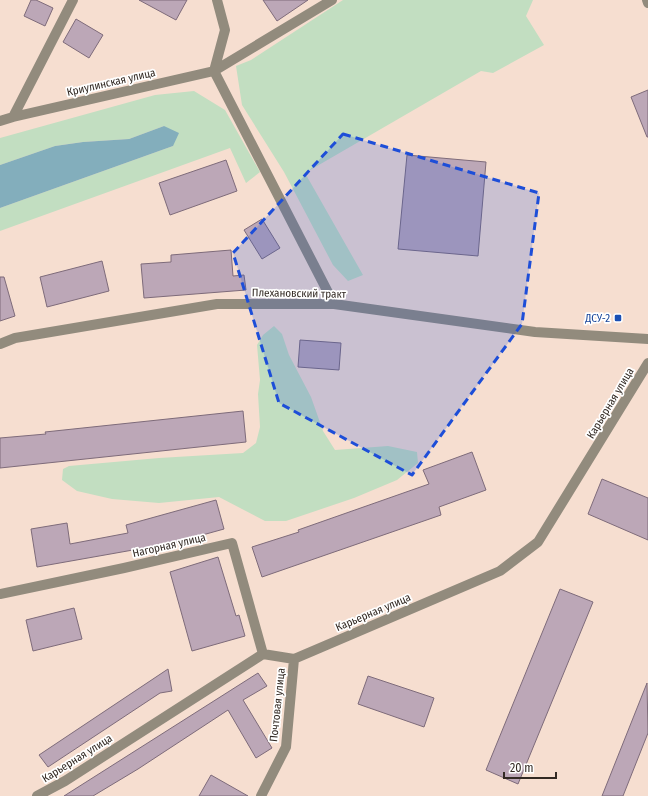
<svg xmlns="http://www.w3.org/2000/svg" width="648" height="796" font-family="'Fira Sans Condensed',sans-serif">
	<style>
		.green { fill: #c2dec1 }
		.water { fill: #83aebc }
		.building { fill: #bca7b7; stroke: #7e6b7a }
		.lines { fill: none; stroke-linecap: round; stroke-linejoin: round }
		.minor { stroke: #928b7d; stroke-width: 10 }
		.marked { fill: #1d4ed8; fill-opacity: 0.2; stroke: #1d4ed8; stroke-width: 3; stroke-dasharray: 8 5; stroke-linejoin: round }
		.transit-dot { fill: #1a4fb4; stroke: #fff; stroke-width: 1.5 }
		.labels { text-anchor: middle; stroke-width: 3.5; stroke-linejoin: round; paint-order: stroke }
		.street-label { font-size: 11px; fill: #322923; stroke: #fff }
		.transit-label { font-size: 11px; fill: #164399; stroke: #fff; text-anchor: end }
	</style>
	<rect width="100%" height="100%" fill="#f6ded0"/>
	<!-- green -->
	<path class="green" d="M 343,0 L 533,0 L 526,16 L 544,45 L 493,73 L 481,71 L 305,173 L 363,275 L 348,281 L 333,265 L 284,172 L 242,105 L 236,66 L 251,60 Z
		M 194,91 L 225,110 L 260,172 L 246,183 L 230,148 L 0,231 L 0,208 L 173,146 L 164,126 L 129,139 L 83,142 L 55,146 L 0,165 L 0,138 L 155,95 Z
		M 274,326 L 282,334 L 289,355 L 311,397 L 323,431 L 335,450 L 388,446 L 417,452 L 418,463 L 397,480 L 354,498 L 286,521 L 265,521 L 219,497 L 159,503 L 112,499 L 77,491 L 62,480 L 63,469 L 69,466 L 159,458 L 243,453 L 256,443 L 260,427 L 258,394 L 260,380 L 257,345 L 263,335 Z"/>
	<!-- water -->
	<path class="water" d="M 164,126 L 179,133 L 173,146 L 0,208 L 0,165 L 55,146 L 83,142 L 129,139 Z"/>
	<!-- building -->
	<path class="building" d="M 31,0 L 36,0 L 53,8 L 45,26 L 24,16 Z
		M 139,0 L 187,0 L 176,20 Z
		M 263,0 L 308,0 L 277,21 Z
		M 76,19 L 103,35 L 89,58 L 63,42 Z
		M 648,90 L 648,137 L 647,137 L 631,97 Z
		M 407,155 L 486,162 L 478,256 L 398,249 Z
		M 226,160 L 237,191 L 170,215 L 159,183 Z
		M 262,219 L 280,248 L 262,259 L 244,230 Z
		M 231,250 L 233,276 L 244,275 L 246,290 L 144,298 L 141,264 L 171,262 L 171,255 Z
		M 102,261 L 109,291 L 47,307 L 40,277 Z
		M 0,277 L 4,277 L 15,316 L 0,321 Z
		M 300,340 L 341,343 L 339,370 L 298,367 Z
		M 243,411 L 246,442 L 0,468 L 0,438 L 46,434 L 45,432 Z
		M 472,452 L 486,490 L 439,507 L 441,515 L 262,577 L 252,547 L 299,532 L 298,530 L 429,484 L 423,470 Z
		M 602,479 L 648,498 L 648,540 L 588,514 Z
		M 216,500 L 224,529 L 134,554 L 133,550 L 37,567 L 31,529 L 67,523 L 70,544 L 128,533 L 126,525 Z
		M 218,557 L 236,616 L 239,615 L 245,636 L 192,651 L 170,572 Z
		M 560,589 L 593,602 L 518,784 L 486,770 Z
		M 74,608 L 82,639 L 33,651 L 26,620 Z
		M 168,669 L 172,691 L 160,693 L 48,767 L 39,755 Z
		M 258,673 L 267,686 L 243,700 L 272,748 L 256,758 L 228,710 L 138,769 L 93,796 L 64,796 Z
		M 368,676 L 434,698 L 424,727 L 358,704 Z
		M 647,683 L 648,733 L 623,796 L 602,796 Z
		M 211,775 L 248,796 L 199,796 Z"/>
	<g class="lines">
		<!-- minor -->
		<path class="minor" d="M 217,0 L 225,30 L 214,71 L 334,304
			M 647,0 L 648,3
			M 13,117 L 73,0
			M 0,121 L 13,117 L 214,71 L 332,0
			M 0,344 L 15,338 L 217,304 L 334,304 L 535,332 L 648,339
			M 0,594 L 124,568 L 232,543 L 263,654
			M 37,796 L 65,781 L 263,654 L 294,659 L 500,571 L 538,542 L 648,363
			M 261,796 L 286,747 L 294,659"/>
	</g>
	<!-- marked area -->
	<path class="marked" d="M 343,134 L 539,193 L 522,324 L 412,475 L 279,403 L 233,253 Z"/>
	<!-- markers -->
	<rect class="transit-dot" x="614" y="314" width="8" height="8" rx="2"/>
	<g class="labels">
		<!-- street labels -->
		<g class="street-label">
			<text transform="translate(111 82) rotate(-13)" y="4">Криулинская улица</text>
			<text transform="translate(299 293) rotate(1)" y="4">Плехановский тракт</text>
			<text transform="translate(610 403) rotate(-59)" y="4">Карьерная улица</text>
			<text transform="translate(169 545) rotate(-13)" y="4">Нагорная улица</text>
			<text transform="translate(373 612) rotate(-23)" y="4">Карьерная улица</text>
			<text transform="translate(277 705) rotate(-84)" y="4">Почтовая улица</text>
			<text transform="translate(77 758) rotate(-32)" y="4">Карьерная улица</text>
		</g>
		<!-- transit labels -->
		<g class="transit-label">
			<text x="610" y="322">ДСУ-2</text>
		</g>
	</g>
	<!-- scale -->
	<path d="M504 772v6h52v-6" fill="none" stroke="#322923" stroke-width="2"/>
	<text x="510" y="772" font-size="12" fill="#322923" stroke="#ffffff" stroke-width="3" paint-order="stroke">20 m</text>
</svg>
